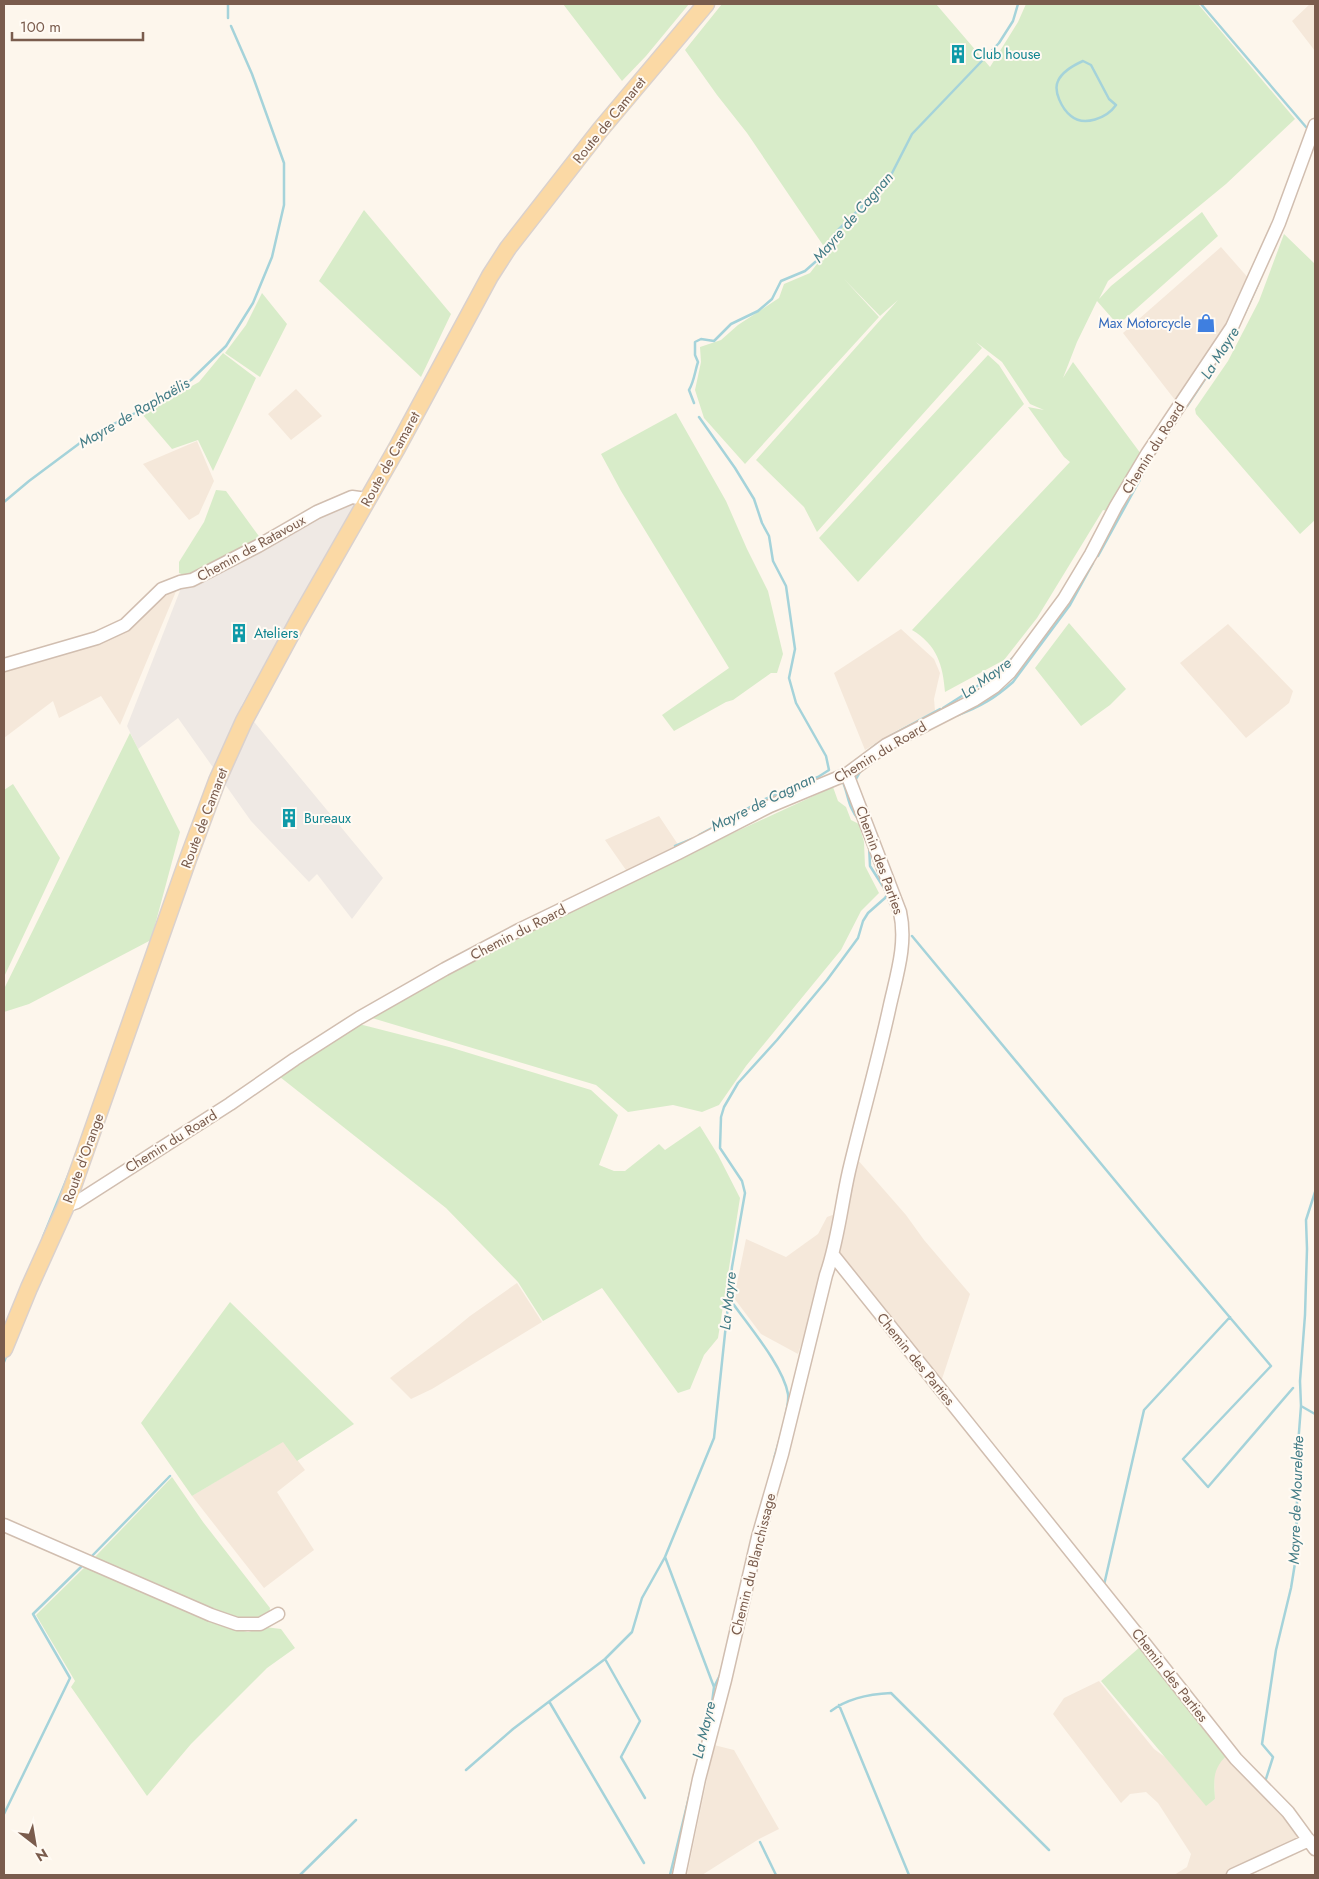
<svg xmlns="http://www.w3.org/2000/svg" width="1319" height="1879" font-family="Jost,sans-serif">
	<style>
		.residential { fill: #f5e8da }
		.industrial { fill: #efe9e4 }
		.green { fill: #d8ecc9 }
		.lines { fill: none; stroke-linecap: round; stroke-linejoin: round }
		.stream { stroke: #a5d3da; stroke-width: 2.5 }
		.minor-casing { stroke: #d1beb0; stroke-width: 15 }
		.major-casing { stroke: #dad1cd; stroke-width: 19 }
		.minor { stroke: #fff; stroke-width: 12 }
		.major { stroke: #fbd9a5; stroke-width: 16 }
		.labels { text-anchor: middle; stroke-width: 4; stroke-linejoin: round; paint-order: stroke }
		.culture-label { font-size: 14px; fill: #0d838f; stroke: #fffaf3; text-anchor: start }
		.street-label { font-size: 14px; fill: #7a5c4d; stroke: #fffaf3 }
		.shop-label { font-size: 14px; fill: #366cbe; stroke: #fffaf3; text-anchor: end }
		.water-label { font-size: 15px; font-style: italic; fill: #437c86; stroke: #fffaf3 }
	</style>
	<rect width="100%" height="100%" fill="#fdf6ec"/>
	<!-- residential -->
	<path class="residential" d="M 1310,4 L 1315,4 L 1315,51 L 1292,21 Z
		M 1221,247 L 1250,280 L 1221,339 L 1175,400 L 1123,333 Z
		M 296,389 L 322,416 L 291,440 L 268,414 Z
		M 197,441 L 214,481 L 199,514 L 189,520 L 143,464 Z
		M 177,589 L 120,725 L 101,696 L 59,718 L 53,701 L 4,738 L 4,670 L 67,651 Z
		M 1228,624 L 1293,691 L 1289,703 L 1246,738 L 1180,663 Z
		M 901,629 L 934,659 L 940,673 L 934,699 L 935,711 L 896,731 L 865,750 L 834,673 Z
		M 659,816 L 681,849 L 628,873 L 605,840 Z
		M 857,1159 L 906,1215 L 924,1240 L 970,1294 L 940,1385 L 836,1256 Z
		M 838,1213 L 827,1266 L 798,1354 L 761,1334 L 734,1298 L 746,1239 L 786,1257 L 818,1234 L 827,1217 Z
		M 517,1283 L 542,1322 L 432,1389 L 411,1399 L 390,1378 L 447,1335 L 470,1316 Z
		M 283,1441 L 305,1470 L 277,1492 L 314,1550 L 264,1588 L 192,1496 Z
		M 1099,1681 L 1154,1749 L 1165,1757 L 1206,1805 L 1215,1799 L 1214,1775 L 1218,1763 L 1227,1755 L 1290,1820 L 1300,1839 L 1227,1875 L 1174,1875 L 1187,1867 L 1191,1854 L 1158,1803 L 1146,1792 L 1130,1794 L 1121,1803 L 1053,1714 L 1064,1698 Z
		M 714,1745 L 734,1750 L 779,1829 L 759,1839 L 702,1875 L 687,1875 Z"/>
	<!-- industrial -->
	<path class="industrial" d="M 342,504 L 355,505 L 318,568 L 241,706 L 383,878 L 352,919 L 317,874 L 309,882 L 251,821 L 178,718 L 138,749 L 127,726 L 181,588 Z"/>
	<!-- green -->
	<path class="green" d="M 563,4 L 689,4 L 646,56 L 622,81 Z
		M 722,4 L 936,4 L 990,67 L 1018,22 L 1026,4 L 1198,4 L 1295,119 L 1226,184 L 1108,281 L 1099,299 L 1111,286 L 1202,212 L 1218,236 L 1118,325 L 1097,301 L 1077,342 L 1063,378 L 1073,362 L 1141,454 L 1107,511 L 1103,510 L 1037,618 L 1004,660 L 945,692 C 943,665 937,645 912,630 L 1070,462 L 1064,457 L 1028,407 L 1044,410 L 1030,404 L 1002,362 L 976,342 L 982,348 L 817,532 L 804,507 L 756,460 L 898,300 L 880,316 L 844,279 L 879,317 L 745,464 L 704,418 L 695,390 L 701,362 L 700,347 L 721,340 L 738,325 L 779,298 L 784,284 L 810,273 L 827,251 L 747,133 L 717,95 L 685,50 Z
		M 364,210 L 451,314 L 421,377 L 319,281 Z
		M 1284,234 L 1315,264 L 1315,520 L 1300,534 L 1196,414 L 1195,409 L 1228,361 L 1259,301 Z
		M 262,293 L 287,324 L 260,377 L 225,353 L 246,325 Z
		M 223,353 L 256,378 L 213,471 L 198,440 L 172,449 L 142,414 L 199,382 Z
		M 988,355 L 999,365 L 1024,404 L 858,582 L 819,538 Z
		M 676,413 L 726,501 L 747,549 L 768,591 L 783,654 L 777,673 L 771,673 L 733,700 L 726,702 L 674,731 L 662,715 L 729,668 L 621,491 L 601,454 Z
		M 216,490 L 226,491 L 261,539 L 188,577 L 179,573 L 179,562 L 204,522 Z
		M 1069,623 L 1126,689 L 1110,705 L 1081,726 L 1035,668 Z
		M 130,733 L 180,832 L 151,940 L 29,1004 L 4,1012 L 4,989 Z
		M 13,784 L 60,858 L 4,977 L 4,790 Z
		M 833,787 L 838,801 L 846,807 L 851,820 L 859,824 L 864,842 L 865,866 L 879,893 L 861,911 L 841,950 L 746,1066 L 719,1105 L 702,1112 L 673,1105 L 628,1112 L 596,1085 L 372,1018 L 379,1009 L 509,939 L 666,864 Z
		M 355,1023 L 449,1047 L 591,1090 L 618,1115 L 599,1165 L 614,1171 L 625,1171 L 659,1144 L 665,1150 L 700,1126 L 718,1155 L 740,1198 L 718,1338 L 704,1355 L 690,1389 L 678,1393 L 602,1288 L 543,1321 L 518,1282 L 446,1208 L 280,1077 Z
		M 230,1302 L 354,1424 L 297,1461 L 283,1442 L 192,1496 L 141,1423 Z
		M 172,1477 L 203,1522 L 270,1608 L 269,1614 L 262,1619 L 232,1618 L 93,1559 Z
		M 88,1564 L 223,1626 L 248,1632 L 265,1627 L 281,1629 L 295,1648 L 267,1668 L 191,1744 L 147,1796 L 71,1687 L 75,1681 L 36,1615 Z
		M 1140,1647 L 1227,1755 C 1212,1770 1214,1779 1215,1799 L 1206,1806 L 1101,1681 Z"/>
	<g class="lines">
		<!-- stream -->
		<path class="stream" d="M 228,4 L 228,18
			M 1201,4 L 1306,127
			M 1083,61 L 1091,65 L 1109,99 L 1116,105 C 1107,118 1084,127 1071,116 C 1062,109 1053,91 1058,81 C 1062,72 1074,65 1083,61 Z
			M 1244,315 L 1259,282
			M 694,403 L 689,390 C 694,382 695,371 698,362 L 695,355 L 695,342 L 701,339 L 714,341 L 731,324 L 758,311 L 772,299 L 781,281 L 805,271 L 822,256 L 838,230 L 888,181 L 912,134 L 999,43 L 1013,21 L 1018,4
			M 1187,406 L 1235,334
			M 4,502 L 29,481 L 88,437 L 143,409 L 191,380 L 226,346 L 253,303 L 272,257 L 284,205 L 284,163 L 252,74 L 231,26
			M 1098,556 L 1154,454
			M 943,708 L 990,678 L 1015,656
			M 958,715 C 980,707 995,698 1013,682 L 1070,605 L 1093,563
			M 890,736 L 940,709
			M 867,752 L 877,744
			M 842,780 C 849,795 847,806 859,820
			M 855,781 L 861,770
			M 699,835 L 763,800 L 818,777 L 829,770 L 826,756 L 796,703 L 789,678 L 795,649 L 786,586 L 773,561 L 769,536 L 762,523 L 754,499 L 735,468 L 699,417
			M 675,846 L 692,839
			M 912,936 L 1161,1236 L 1271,1366 L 1183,1459 L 1208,1487 L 1293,1388
			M 43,1237 L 72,1166
			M 729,1298 C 746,1323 783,1365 788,1394 C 790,1408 778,1444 774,1459
			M 4,1362 L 7,1354
			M 1301,1406 L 1315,1414
			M 91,1557 L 170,1476
			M 1104,1585 L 1144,1410 L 1230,1317
			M 605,1659 L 640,1721 L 621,1757 L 645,1798
			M 714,1687 L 720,1675
			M 550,1703 L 644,1863
			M 839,1705 L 909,1875
			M 711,1711 L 714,1687 L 665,1557 L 714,1438 L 732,1267 L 745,1193 L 742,1181 L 720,1148 L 721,1117 L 724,1107 L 738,1083 L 777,1040 L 827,980 L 858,938 L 863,921 L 868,913 L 885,898 L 887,895 L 884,888 L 870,866 L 869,845
			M 831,1711 C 848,1698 870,1694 891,1693 L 1049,1850
			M 466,1770 L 513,1729 L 605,1659 L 632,1632 L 642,1598 L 665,1557
			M 1265,1782 L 1273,1757 L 1262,1744 L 1276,1650 L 1291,1588 L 1296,1557 L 1298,1445 L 1301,1406 L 1300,1381 L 1305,1315 L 1307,1249 L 1306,1220 L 1315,1192
			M 4,1814 L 70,1678 L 33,1614 L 83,1565
			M 760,1842 L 776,1875
			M 300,1875 L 356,1820
			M 670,1875 L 701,1748"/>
		<!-- minor casing -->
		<g class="minor-casing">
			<path id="minor" d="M 4,665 L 97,638 L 125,625 L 162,589 L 180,582 L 192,580 L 258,546 L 317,512 L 352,497 L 367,499
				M 66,1206 L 77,1202 L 230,1104 L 295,1059 L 359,1018 L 445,969 L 519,930 L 678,853 L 770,806 L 847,774 L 886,745 L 974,700 L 994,687 L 1010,672 L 1064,599 L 1091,554 L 1116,506 L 1147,454 L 1232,327 L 1279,223 L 1315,125
				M 833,1255 L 1141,1639 L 1236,1759 L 1288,1812 L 1315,1849
				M 4,1525 L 211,1615 L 237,1624 L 260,1624 L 278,1614
				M 679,1875 L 699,1779 L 725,1680 L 758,1537 L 782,1454 L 826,1275 C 838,1241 841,1206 849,1171 C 862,1116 878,1061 890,1005 C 897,974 907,943 900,912 L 847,774
				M 1233,1875 L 1309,1840"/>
		</g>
		<!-- major casing -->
		<g class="major-casing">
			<path id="major" d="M 4,1349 L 29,1288 L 66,1206 L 188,859 L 217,781 L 244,721 L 297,623 L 397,448 L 490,276 L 508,248 L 600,130 L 706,4"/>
		</g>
		<!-- minor -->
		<use href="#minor" class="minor"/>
		<!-- major -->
		<use href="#major" class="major"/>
	</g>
	<!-- icons -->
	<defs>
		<g id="building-bare" transform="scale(1.5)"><path d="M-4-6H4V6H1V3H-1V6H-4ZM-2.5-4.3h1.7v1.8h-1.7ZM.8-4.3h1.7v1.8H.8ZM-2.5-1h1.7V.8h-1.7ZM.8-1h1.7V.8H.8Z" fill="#0f9aa8" stroke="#fffaf3" stroke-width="2.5" paint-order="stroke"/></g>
		<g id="shop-bare" transform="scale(1.5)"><path d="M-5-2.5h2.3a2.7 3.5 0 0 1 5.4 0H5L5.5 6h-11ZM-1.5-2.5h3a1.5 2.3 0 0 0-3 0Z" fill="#3f7fe0" stroke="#fffaf3" stroke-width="2.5" paint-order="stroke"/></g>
	</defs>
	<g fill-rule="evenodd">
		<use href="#building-bare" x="958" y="54"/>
		<use href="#shop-bare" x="1206" y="323"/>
		<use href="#building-bare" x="239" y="633"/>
		<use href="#building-bare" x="289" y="818"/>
	</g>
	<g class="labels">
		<!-- culture labels -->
		<g class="culture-label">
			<text x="973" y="59">Club house</text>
			<text x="254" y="638">Ateliers</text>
			<text x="304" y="823">Bureaux</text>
		</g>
		<!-- street labels -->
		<g class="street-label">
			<text transform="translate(609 120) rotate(-51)" y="5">Route de Camaret</text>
			<text transform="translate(1153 448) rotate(-58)" y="5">Chemin du Roard</text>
			<text transform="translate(390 459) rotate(-61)" y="5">Route de Camaret</text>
			<text transform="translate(251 548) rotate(-29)" y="5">Chemin de Ratavoux</text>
			<text transform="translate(880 752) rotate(-31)" y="5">Chemin du Roard</text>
			<text transform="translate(204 818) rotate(-69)" y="5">Route de Camaret</text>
			<text transform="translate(880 860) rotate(70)" y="5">Chemin des Parties</text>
			<text transform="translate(518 932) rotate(-27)" y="5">Chemin du Roard</text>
			<text transform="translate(171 1141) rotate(-32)" y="5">Chemin du Roard</text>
			<text transform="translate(83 1158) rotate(-70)" y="5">Route d'Orange</text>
			<text transform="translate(916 1359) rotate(51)" y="5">Chemin des Parties</text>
			<text transform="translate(753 1564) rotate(-76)" y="5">Chemin du Blanchissage</text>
			<text transform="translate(1170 1675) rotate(52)" y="5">Chemin des Parties</text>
		</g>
		<!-- shop labels -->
		<g class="shop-label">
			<text x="1191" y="328">Max Motorcycle</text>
		</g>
		<!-- water labels -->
		<g class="water-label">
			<text transform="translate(853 217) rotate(-49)" y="5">Mayre de Cagnan</text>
			<text transform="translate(1220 353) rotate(-58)" y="5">La Mayre</text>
			<text transform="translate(134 413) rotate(-30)" y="5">Mayre de Raphaëlis</text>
			<text transform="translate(986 678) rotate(-36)" y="5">La Mayre</text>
			<text transform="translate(763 802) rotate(-26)" y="5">Mayre de Cagnan</text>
			<text transform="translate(728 1301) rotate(-84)" y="5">La Mayre</text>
			<text transform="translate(1296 1500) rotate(-88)" y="5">Mayre de Mourelette</text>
			<text transform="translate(704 1730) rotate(-77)" y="5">La Mayre</text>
		</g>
	</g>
	<!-- border -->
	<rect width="1319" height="1879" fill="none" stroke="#7a5c4d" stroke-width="10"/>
	<!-- north arrow -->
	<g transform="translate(35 1844) rotate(149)" stroke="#fffaf3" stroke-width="4" paint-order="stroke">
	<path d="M0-4L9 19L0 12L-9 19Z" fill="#7a5c4d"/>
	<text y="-8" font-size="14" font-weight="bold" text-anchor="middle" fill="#7a5c4d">N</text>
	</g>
	<!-- scale -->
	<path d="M12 32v8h131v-8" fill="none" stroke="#7a5c4d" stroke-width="2.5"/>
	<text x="20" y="32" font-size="15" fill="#7a5c4d" stroke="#fffaf3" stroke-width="4" paint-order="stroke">100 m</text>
</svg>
